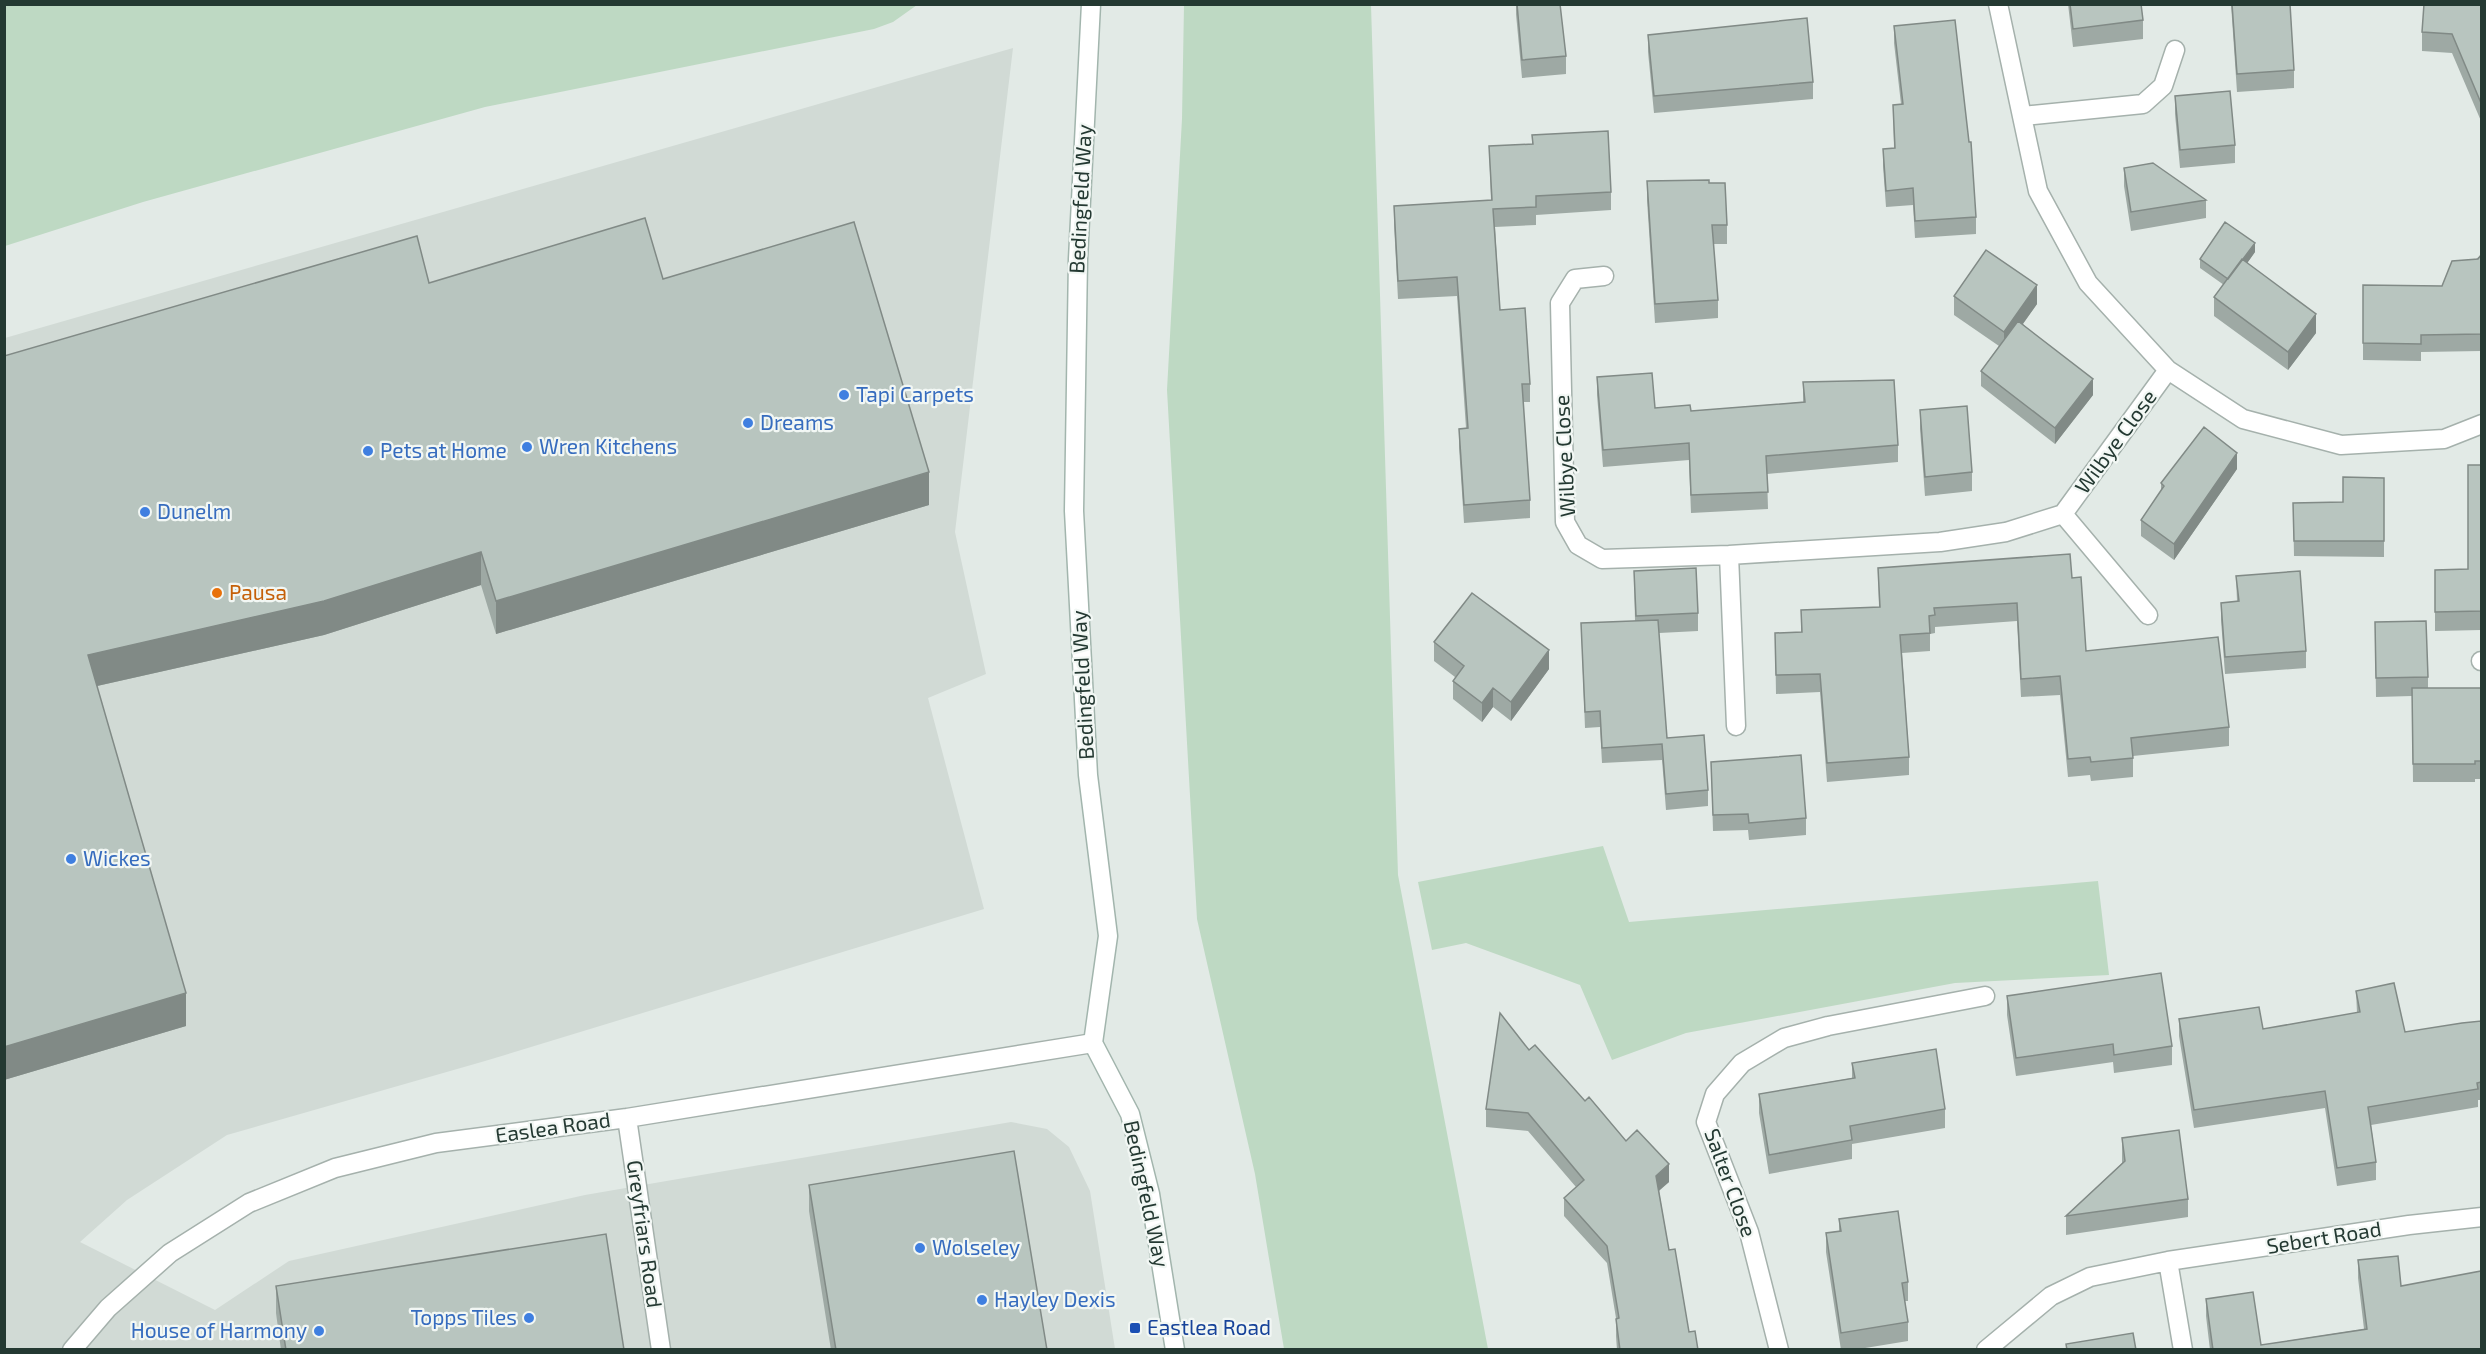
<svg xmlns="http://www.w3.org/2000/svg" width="2486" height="1354" font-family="'Exo 2',sans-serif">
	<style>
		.built { fill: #d1dad5 }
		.green { fill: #bed9c3 }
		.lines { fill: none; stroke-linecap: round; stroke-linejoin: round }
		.street-casing { stroke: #a5b1ac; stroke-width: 21 }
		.secondary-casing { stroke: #a2b5ad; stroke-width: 21 }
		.street { stroke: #fff; stroke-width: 18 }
		.secondary { stroke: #fff; stroke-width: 18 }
		.wall { fill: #9ea9a4 }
		.shaded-wall { fill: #818a86 }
		.building { fill: #b8c5bf; stroke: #818a86; stroke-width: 1.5 }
		.shop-dot { fill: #3f7fe0; stroke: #f2f7f4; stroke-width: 2 }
		.food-dot { fill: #e8710a; stroke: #f2f7f4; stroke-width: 2 }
		.transit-dot { fill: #1a4fb4; stroke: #f2f7f4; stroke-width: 2 }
		.labels { text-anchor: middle; stroke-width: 4.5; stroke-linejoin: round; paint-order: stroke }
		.street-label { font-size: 21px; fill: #243932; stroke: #f2f7f4 }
		.shop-label { font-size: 21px; fill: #366cbe; stroke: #f2f7f4; text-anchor: start }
		.food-label { font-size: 21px; fill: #c56008; stroke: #f2f7f4; text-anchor: start }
		.transit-label { font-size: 21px; fill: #164399; stroke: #f2f7f4; text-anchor: start }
	</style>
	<rect width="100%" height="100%" fill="#e2eae6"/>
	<!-- built -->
	<path class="built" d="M 1013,48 L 955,532 L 986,674 L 928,698 L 984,909 L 485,1061 L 227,1135 L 127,1200 L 80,1242 L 215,1310 L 289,1261 L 585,1195 L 1011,1122 L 1047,1129 L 1069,1147 L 1090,1191 L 1115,1349 L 5,1350 L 5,338 Z"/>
	<!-- green -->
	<path class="green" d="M 5,4 L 916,4 L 917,5 L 893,22 L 874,29 L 485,107 L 143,202 L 5,246 Z
		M 1184,5 L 1371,5 L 1398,875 L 1488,1349 L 1284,1349 L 1255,1174 L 1197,919 L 1167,390 L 1182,119 Z
		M 1603,846 L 1629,922 L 2098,881 L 2109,975 L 1955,983 L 1686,1033 L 1612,1060 L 1580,985 L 1466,943 L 1432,950 L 1418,882 Z"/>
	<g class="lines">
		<!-- street casing -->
		<g class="street-casing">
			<path id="street" d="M 1998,4 L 2038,191 L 2088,283 L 2168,370 L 2243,419 L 2341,445 L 2444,439 L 2482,424
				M 2023,116 L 2143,104 L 2163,86 L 2175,50
				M 1604,276 L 1575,279 L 1560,303 L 1565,522 L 1578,545 L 1602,559 L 1729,555 L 1940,542 L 2006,532 L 2063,514 L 2168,370
				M 2063,514 L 2148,615
				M 1729,555 L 1736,726
				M 2481,661 L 2482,661
				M 627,1118 L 661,1350
				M 2168,1261 L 2183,1350
				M 72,1350 L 108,1308 L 170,1253 L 249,1203 L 335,1168 L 436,1143 L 627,1118 L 1093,1043
				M 1779,1350 L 1749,1232 L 1706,1122 L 1715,1094 L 1742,1063 L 1784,1038 L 1828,1026 L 1985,996
				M 1986,1350 L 2051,1296 L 2090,1277 L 2168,1261 L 2409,1225 L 2482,1217"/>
		</g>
		<!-- secondary casing -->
		<g class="secondary-casing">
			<path id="secondary" d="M 1091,4 L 1078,259 L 1074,511 L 1088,775 L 1108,936 L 1093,1043 L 1130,1114 L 1150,1194 L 1175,1350"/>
		</g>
		<!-- street -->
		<use href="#street" class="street"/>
		<!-- secondary -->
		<use href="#secondary" class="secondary"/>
	</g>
	<!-- wall -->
	<path class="wall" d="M 1516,4 L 1560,4 L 1566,56 L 1566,74 L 1522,78 L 1516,14 Z
		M 2068,4 L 2141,4 L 2143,20 L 2143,39 L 2073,47 Z
		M 2231,4 L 2290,4 L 2294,70 L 2294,88 L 2237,92 Z
		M 2481,4 L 2481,121 L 2452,53 L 2422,51 L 2422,32 Z
		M 1894,26 L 1976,217 L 1976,234 L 1915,238 L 1913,205 L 1886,207 L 1883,166 L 1883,149 L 1894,148 L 1893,105 L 1901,104 L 1894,43 Z
		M 1648,35 L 1813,82 L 1813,99 L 1654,113 L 1648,52 Z
		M 2175,96 L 2235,145 L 2235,163 L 2180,168 L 2175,114 Z
		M 1532,135 L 1611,192 L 1611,210 L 1536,215 L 1536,225 L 1495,227 L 1500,310 L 1530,384 L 1530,402 L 1523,402 L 1530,500 L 1530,518 L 1464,523 L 1459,447 L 1459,429 L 1466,428 L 1457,296 L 1398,299 L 1394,224 L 1394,206 L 1491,200 L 1489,146 L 1532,144 Z
		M 2124,168 L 2206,200 L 2206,218 L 2131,231 L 2124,186 Z
		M 1647,181 L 1709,183 L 1727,225 L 1727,244 L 1713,244 L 1718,300 L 1718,318 L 1655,323 L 1647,200 Z
		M 2255,252 L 2247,263 L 2316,333 L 2288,370 L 2214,316 L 2214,297 L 2224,285 L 2200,268 L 2200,259 Z
		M 2481,255 L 2481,351 L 2421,352 L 2421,361 L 2363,360 L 2363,285 L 2442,286 Z
		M 663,279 L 929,505 L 496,634 L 481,585 L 324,635 L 97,686 L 186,1026 L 4,1080 L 4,356 L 429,283 Z
		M 1954,296 L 2037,304 L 2023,324 L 2093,395 L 2055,444 L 1981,386 L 1981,371 L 1999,346 L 1954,315 Z
		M 1597,377 L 1655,408 L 1691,411 L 1803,402 L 1803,382 L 1898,445 L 1898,462 L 1767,474 L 1768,509 L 1691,513 L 1689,460 L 1603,467 L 1597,395 Z
		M 1920,410 L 1972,472 L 1972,491 L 1925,496 L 1920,429 Z
		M 2481,465 L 2481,630 L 2435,631 L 2435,570 L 2468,569 Z
		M 2237,469 L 2174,560 L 2141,536 L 2141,520 L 2161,491 L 2161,483 Z
		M 2384,478 L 2384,557 L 2294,556 L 2293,503 L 2343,502 Z
		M 1878,568 L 2072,578 L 2086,651 L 2229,727 L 2229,746 L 2133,756 L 2133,777 L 2091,781 L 2090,775 L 2068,777 L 2060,695 L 2021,697 L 2017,621 L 1935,627 L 1935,633 L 1930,634 L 1930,651 L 1902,653 L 1909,757 L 1909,775 L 1827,782 L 1820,692 L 1776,694 L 1775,633 L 1801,632 L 1801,610 L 1879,607 Z
		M 1634,571 L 1698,613 L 1698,631 L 1659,633 L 1667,738 L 1708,790 L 1708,806 L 1666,810 L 1662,760 L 1602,763 L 1600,727 L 1585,728 L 1581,623 L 1635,621 Z
		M 2236,576 L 2306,651 L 2306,668 L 2225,674 L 2221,620 L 2221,603 L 2237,601 Z
		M 2375,622 L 2428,677 L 2428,688 L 2481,688 L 2481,779 L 2475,779 L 2475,782 L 2413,782 L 2412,696 L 2376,697 Z
		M 1434,642 L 1549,669 L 1511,721 L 1493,707 L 1482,722 L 1453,699 L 1453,681 L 1455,677 L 1434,661 Z
		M 1711,762 L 1806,818 L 1806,835 L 1749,840 L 1748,830 L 1713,831 Z
		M 2356,991 L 2405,1032 L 2481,1021 L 2481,1100 L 2478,1100 L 2478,1107 L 2371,1125 L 2376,1162 L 2376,1180 L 2337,1186 L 2325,1108 L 2194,1128 L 2179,1036 L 2179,1019 L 2263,1029 L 2357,1013 Z
		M 2007,996 L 2172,1046 L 2172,1065 L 2114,1073 L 2113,1062 L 2016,1076 L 2007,1015 Z
		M 1529,1050 L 1669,1182 L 1659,1191 L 1669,1250 L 1689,1332 L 1698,1350 L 1617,1350 L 1616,1336 L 1616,1318 L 1607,1263 L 1564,1216 L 1564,1198 L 1576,1187 L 1528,1131 L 1486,1127 L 1486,1109 Z
		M 1852,1063 L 1945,1109 L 1945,1128 L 1852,1144 L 1852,1159 L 1769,1174 L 1759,1113 L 1759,1094 L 1852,1078 Z
		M 2122,1138 L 2188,1199 L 2188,1217 L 2066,1235 L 2066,1216 L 2122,1163 Z
		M 809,1185 L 1047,1350 L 831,1350 L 809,1211 Z
		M 1839,1219 L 1908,1282 L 1908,1301 L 1905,1301 L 1908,1322 L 1908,1341 L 1853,1350 L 1841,1350 L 1826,1252 L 1826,1233 L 1839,1231 Z
		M 2358,1260 L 2401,1286 L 2481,1350 L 2210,1350 L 2206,1316 L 2206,1299 L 2261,1345 L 2364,1329 L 2358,1278 Z
		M 276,1286 L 624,1350 L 281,1350 L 276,1313 Z"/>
	<!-- shaded-wall -->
	<path class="shaded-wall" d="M 2255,243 L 2255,252 L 2229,289 L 2229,279 Z
		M 2037,285 L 2037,304 L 2004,350 L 2004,332 Z
		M 2316,314 L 2316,333 L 2288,370 L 2288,352 Z
		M 2093,379 L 2093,395 L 2055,444 L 2055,428 Z
		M 2237,453 L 2237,469 L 2174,560 L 2174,544 Z
		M 929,472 L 929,505 L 496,634 L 496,601 Z
		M 481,552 L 481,585 L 324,635 L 88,688 L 88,655 Z
		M 1549,650 L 1549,669 L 1511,721 L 1511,702 Z
		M 1493,688 L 1493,707 L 1482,722 L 1482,703 Z
		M 186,993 L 186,1026 L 4,1080 L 4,1047 Z
		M 1669,1164 L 1669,1182 L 1656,1193 L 1656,1176 Z"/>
	<!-- building -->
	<path class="building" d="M 1517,4 L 1560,4 L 1566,56 L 1522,60 Z
		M 2070,4 L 2141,4 L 2143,20 L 2073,29 Z
		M 2232,4 L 2290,4 L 2294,70 L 2237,74 Z
		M 2424,4 L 2481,4 L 2481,103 L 2452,34 L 2422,32 Z
		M 1807,18 L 1813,82 L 1654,96 L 1648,35 Z
		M 1955,20 L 1969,142 L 1971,142 L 1976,217 L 1915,221 L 1913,188 L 1886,191 L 1883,149 L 1895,148 L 1893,105 L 1903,104 L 1894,26 Z
		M 2230,91 L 2235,145 L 2180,150 L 2175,96 Z
		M 1608,131 L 1611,192 L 1536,196 L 1536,207 L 1493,209 L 1500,310 L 1525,308 L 1530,384 L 1522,384 L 1530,500 L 1464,505 L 1459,429 L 1468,428 L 1457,277 L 1398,281 L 1394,206 L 1492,200 L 1489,146 L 1533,144 L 1532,135 Z
		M 2153,163 L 2206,200 L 2131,212 L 2124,168 Z
		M 1709,180 L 1709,183 L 1725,183 L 1727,225 L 1712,225 L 1718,300 L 1655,304 L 1647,181 Z
		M 645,218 L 663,279 L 854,222 L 929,472 L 496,601 L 481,552 L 324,601 L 88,655 L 186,993 L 4,1047 L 4,356 L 417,236 L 429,283 Z
		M 2225,222 L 2255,243 L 2228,279 L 2200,259 Z
		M 1986,250 L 2037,285 L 2004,332 L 1954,296 Z
		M 2481,255 L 2481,334 L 2421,335 L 2421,344 L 2363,343 L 2363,285 L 2442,286 L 2452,261 L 2478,259 Z
		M 2242,259 L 2316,314 L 2288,352 L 2214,297 Z
		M 2018,321 L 2093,379 L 2055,428 L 1981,371 Z
		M 1652,373 L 1655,408 L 1690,405 L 1691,411 L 1805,402 L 1803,382 L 1894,380 L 1898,445 L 1766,456 L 1768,492 L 1691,495 L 1689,443 L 1603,450 L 1597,377 Z
		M 1967,406 L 1972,472 L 1925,477 L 1920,410 Z
		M 2204,427 L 2237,453 L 2174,544 L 2141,520 L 2164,486 L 2161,483 Z
		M 2468,465 L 2481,465 L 2481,611 L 2435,612 L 2435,570 L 2468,569 Z
		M 2343,477 L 2384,478 L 2384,541 L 2294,541 L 2293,503 L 2343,502 Z
		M 2070,554 L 2072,578 L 2081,577 L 2086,651 L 2218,637 L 2229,727 L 2131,738 L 2133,758 L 2091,762 L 2090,757 L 2068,759 L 2060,676 L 2021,679 L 2017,603 L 1934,608 L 1935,615 L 1929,616 L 1930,633 L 1900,635 L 1909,757 L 1827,763 L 1820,674 L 1776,675 L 1775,633 L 1802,632 L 1801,610 L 1880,607 L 1878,568 Z
		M 1696,568 L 1698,613 L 1636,616 L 1634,571 Z
		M 2300,571 L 2306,651 L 2225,657 L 2221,603 L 2239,601 L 2236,576 Z
		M 1472,593 L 1549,650 L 1511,702 L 1493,688 L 1482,703 L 1453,681 L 1464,666 L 1434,642 Z
		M 1658,620 L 1667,738 L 1704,735 L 1708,790 L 1666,794 L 1662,744 L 1602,748 L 1600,711 L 1585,712 L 1581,623 Z
		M 2426,621 L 2428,677 L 2376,678 L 2375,622 Z
		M 2412,688 L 2481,688 L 2481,761 L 2475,761 L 2475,764 L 2413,764 Z
		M 1801,755 L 1806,818 L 1749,823 L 1748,814 L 1713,815 L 1711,762 Z
		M 2161,973 L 2172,1046 L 2114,1055 L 2113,1044 L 2016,1058 L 2007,996 Z
		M 2394,983 L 2405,1032 L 2462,1023 L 2481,1021 L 2481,1082 L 2477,1083 L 2478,1089 L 2368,1107 L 2376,1162 L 2337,1168 L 2325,1091 L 2194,1110 L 2179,1019 L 2259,1007 L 2263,1029 L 2360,1012 L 2356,991 Z
		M 1500,1013 L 1529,1050 L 1535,1045 L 1585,1101 L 1589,1097 L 1626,1141 L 1637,1130 L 1669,1164 L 1656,1176 L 1669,1250 L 1675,1249 L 1689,1332 L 1695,1331 L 1698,1350 L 1620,1350 L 1616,1319 L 1619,1318 L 1607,1246 L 1564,1198 L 1584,1180 L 1528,1113 L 1486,1109 Z
		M 1936,1049 L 1945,1109 L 1850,1126 L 1852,1140 L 1769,1155 L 1759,1094 L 1855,1078 L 1852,1063 Z
		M 2179,1130 L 2188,1199 L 2066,1216 L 2125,1161 L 2122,1138 Z
		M 1014,1151 L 1047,1350 L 836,1350 L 809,1185 Z
		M 1898,1211 L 1908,1282 L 1902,1283 L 1908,1322 L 1841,1333 L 1826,1233 L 1841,1231 L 1839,1219 Z
		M 606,1234 L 624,1350 L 286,1350 L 276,1286 Z
		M 2398,1256 L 2401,1286 L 2481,1271 L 2481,1350 L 2213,1350 L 2206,1299 L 2253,1292 L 2261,1345 L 2367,1329 L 2358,1260 Z
		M 2133,1333 L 2136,1350 L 2067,1350 L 2066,1344 Z"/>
	<!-- markers -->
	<g class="shop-dot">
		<circle cx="844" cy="395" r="6"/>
		<circle cx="748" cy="423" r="6"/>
		<circle cx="527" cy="447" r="6"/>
		<circle cx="368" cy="451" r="6"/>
		<circle cx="145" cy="512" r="6"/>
		<circle cx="71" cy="859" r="6"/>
		<circle cx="920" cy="1248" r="6"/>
		<circle cx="982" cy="1300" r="6"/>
		<circle cx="529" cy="1318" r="6"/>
		<circle cx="319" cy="1331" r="6"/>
	</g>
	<circle class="food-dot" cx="217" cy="593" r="6"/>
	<rect class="transit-dot" x="1129" y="1322" width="12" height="12" rx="3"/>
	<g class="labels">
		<!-- street labels -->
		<g class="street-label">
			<text transform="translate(1081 199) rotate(-87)" y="7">Bedingfeld Way</text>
			<text transform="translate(2116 442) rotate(-54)" y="7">Wilbye Close</text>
			<text transform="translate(1565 456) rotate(-93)" y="7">Wilbye Close</text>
			<text transform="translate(1083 685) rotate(-93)" y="7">Bedingfeld Way</text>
			<text transform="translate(553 1128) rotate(-8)" y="7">Easlea Road</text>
			<text transform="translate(1730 1183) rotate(70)" y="7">Salter Close</text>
			<text transform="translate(1146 1194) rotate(78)" y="7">Bedingfeld Way</text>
			<text transform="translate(644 1234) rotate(82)" y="7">Greyfriars Road</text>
			<text transform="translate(2324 1238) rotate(-9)" y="7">Sebert Road</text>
		</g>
		<!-- shop labels -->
		<g class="shop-label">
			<text x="856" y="402">Tapi Carpets</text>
			<text x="760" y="430">Dreams</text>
			<text x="539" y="454">Wren Kitchens</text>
			<text x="380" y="458">Pets at Home</text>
			<text x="157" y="519">Dunelm</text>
			<text x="83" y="866">Wickes</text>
			<text x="932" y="1255">Wolseley</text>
			<text x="994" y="1307">Hayley Dexis</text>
			<text x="517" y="1325" text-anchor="end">Topps Tiles</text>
			<text x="307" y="1338" text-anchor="end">House of Harmony</text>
		</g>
		<!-- food labels -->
		<g class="food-label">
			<text x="229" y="600">Pausa</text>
		</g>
		<!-- transit labels -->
		<g class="transit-label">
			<text x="1147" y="1335">Eastlea Road</text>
		</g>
	</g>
	<!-- border -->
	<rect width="2486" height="1354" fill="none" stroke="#243932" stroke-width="12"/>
</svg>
